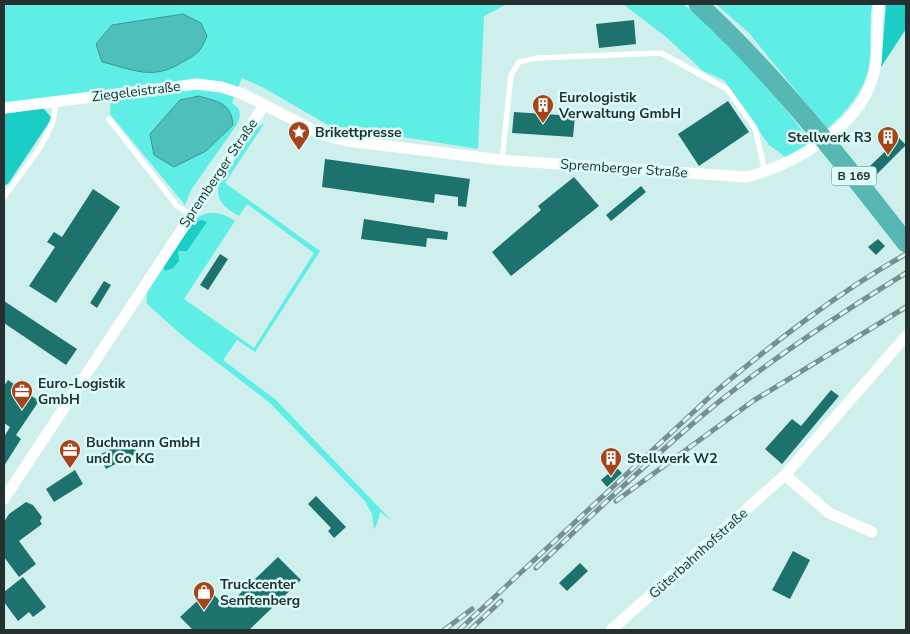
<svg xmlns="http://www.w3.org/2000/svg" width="910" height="634" font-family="'Nunito Sans',sans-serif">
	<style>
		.green { fill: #5eeee6 }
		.forest { fill: #1acec6 }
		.water { fill: #4dc0ba; stroke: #419591 }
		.building { fill: #1d726e }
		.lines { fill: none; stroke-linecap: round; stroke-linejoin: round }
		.service { stroke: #fff; stroke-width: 5.5 }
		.minor { stroke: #fff; stroke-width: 11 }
		.trunk { stroke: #57b7b2; stroke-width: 19 }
		.rail-casing { stroke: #788f8d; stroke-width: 5 }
		.rail { stroke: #dbfdfa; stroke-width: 3; stroke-dasharray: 9; stroke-linecap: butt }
		.labels { text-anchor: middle; stroke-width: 5; stroke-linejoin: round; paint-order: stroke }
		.shield { fill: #dbfdfa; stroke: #5b6e6d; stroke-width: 1 }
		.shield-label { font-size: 12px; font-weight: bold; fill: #243130 }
		.street-label { font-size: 14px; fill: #243130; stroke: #dbfdfa }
		.poi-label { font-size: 14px; font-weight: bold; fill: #243130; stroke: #dbfdfa; text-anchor: start }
	</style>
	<rect width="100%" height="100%" fill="#ceefec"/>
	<!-- green -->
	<path class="green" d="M 4,4 L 507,4 L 484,16 L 478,149 L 328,125 L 264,88 L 242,78 L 232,103 C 241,109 241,113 238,123 L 191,190 L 185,205 L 110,114 L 111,97 L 4,108 Z
		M 623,4 L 683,4 L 711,26 L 751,65 L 811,142 L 787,158 L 769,145 L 724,80 L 703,71 L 666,37 Z
		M 716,4 L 872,4 C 869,24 872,46 869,66 C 864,92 846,112 827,129 L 749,33 Z
		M 264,124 L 225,183 L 320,251 L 255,352 L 237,340 L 223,360 L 276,400 L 391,520 L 380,512 L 377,524 L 374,529 L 372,514 L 365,501 L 270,403 L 184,337 L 147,304 C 143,284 163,266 177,256 L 178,251 L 182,251 L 202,220 L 191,222 C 207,209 219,211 235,221 L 184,299 L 254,348 L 314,253 L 247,204 L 239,216 C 229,210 217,203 218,190 C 219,174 247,141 257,127 Z"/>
	<!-- forest -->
	<path class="forest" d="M 886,4 L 906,4 L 906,29 L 881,67 Z
		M 43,108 L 52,118 L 8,184 L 4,185 L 4,114 Z
		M 202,220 L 207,222 L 187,251 L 178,251 L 179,261 L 173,268 L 165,271 L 163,266 L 191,222 Z"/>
	<!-- water -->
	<path class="water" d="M 183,14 L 201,23 L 207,36 C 200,53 197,54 181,63 C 152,81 132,69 102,62 L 96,44 L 112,25 Z
		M 199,96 C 218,102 231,102 233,125 L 206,151 L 174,167 L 154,155 L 150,134 L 180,100 Z"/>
	<!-- building -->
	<path class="building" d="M 634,20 L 636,44 L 599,48 L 596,24 Z
		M 728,101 L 749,132 L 699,166 L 678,134 Z
		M 514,112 L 575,116 L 573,137 L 512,133 Z
		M 899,138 L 906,145 L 877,174 L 869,167 Z
		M 325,159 L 470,179 L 466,207 L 458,206 L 458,197 L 435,194 L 434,203 L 322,187 Z
		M 574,177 L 599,206 L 511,276 L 492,252 L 541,210 L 538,206 Z
		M 641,186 L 646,192 L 611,221 L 606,215 Z
		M 93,189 L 120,207 L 56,303 L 29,286 L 55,247 L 47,242 L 54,232 L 62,237 Z
		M 364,219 L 448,232 L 447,240 L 427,238 L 426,247 L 361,239 Z
		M 878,239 L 885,246 L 876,255 L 868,247 Z
		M 220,254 L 228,259 L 208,290 L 200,285 Z
		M 104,281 L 111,285 L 97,308 L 90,303 Z
		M 4,301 L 77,349 L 66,365 L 4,323 Z
		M 8,380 L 39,401 L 16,435 L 21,439 L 4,466 L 4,437 L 10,427 L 4,423 L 4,386 Z
		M 831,390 L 839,396 L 782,464 L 765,449 L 792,419 L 801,426 Z
		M 130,439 L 137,453 L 106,469 L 99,455 Z
		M 616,467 L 622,473 L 607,487 L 601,480 Z
		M 75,470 L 83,484 L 54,502 L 46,489 Z
		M 316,496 L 346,527 L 334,538 L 328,531 L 331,528 L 308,504 Z
		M 26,502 L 33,505 L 42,517 L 40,521 L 42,524 L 19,541 L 36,564 L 19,577 L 4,557 L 4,522 L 9,514 Z
		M 793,551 L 810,560 L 790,599 L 772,590 Z
		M 278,557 L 301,580 L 249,630 L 193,630 L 180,617 L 209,590 L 226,607 Z
		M 580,563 L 588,571 L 567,591 L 559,583 Z
		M 23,577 L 46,607 L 33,617 L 29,612 L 18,621 L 4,602 L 4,592 Z"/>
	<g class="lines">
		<!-- service -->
		<path class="service" d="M 109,119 L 177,206 L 190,214
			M 502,160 L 511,75 L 519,62 L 537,58 L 661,53 L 727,89 L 755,128 L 765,172
			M 4,197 C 21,172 59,132 55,101"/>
		<!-- minor -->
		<path class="minor" d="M 4,108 L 197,84 L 221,87 L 243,94 L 323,135 L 347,141 L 502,160 L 746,177 C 792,166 858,127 872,80 C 880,56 875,28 879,4
			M 785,475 L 829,513 L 872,532
			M 4,499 L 264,105
			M 611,630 L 785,475 L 906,336"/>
		<!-- trunk -->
		<path class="trunk" d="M 698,4 C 777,77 840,158 906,243"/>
		<!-- rail casing -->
		<g class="rail-casing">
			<path id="rail" d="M 616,501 L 753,401 L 906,307
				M 536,568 C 591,516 646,463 704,414 C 768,361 836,316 906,273
				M 444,630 L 472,609
				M 459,630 L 715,392 C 775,342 837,293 906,254
				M 470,630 L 501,601"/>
		</g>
		<!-- rail -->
		<use href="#rail" class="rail"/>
	</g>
	<!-- icons -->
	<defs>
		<g id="building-pin" transform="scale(1.125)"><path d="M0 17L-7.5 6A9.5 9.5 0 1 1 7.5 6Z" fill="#a84219" stroke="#dbfdfa"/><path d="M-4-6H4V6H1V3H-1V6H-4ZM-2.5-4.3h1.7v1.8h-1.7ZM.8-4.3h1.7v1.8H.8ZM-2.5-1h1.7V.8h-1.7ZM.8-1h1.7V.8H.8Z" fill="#fff"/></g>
		<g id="sight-pin" transform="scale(1.125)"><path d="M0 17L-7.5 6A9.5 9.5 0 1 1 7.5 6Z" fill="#a84219" stroke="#dbfdfa"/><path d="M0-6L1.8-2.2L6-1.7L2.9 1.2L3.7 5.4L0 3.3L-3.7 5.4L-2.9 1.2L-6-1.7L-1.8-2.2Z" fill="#fff"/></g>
		<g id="office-pin" transform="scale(1.125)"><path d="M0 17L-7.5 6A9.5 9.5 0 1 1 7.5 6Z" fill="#a84219" stroke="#dbfdfa"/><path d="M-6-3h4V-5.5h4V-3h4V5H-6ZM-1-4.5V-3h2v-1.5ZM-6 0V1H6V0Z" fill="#fff"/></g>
		<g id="shop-pin" transform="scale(1.125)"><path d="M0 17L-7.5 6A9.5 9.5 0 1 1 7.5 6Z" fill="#a84219" stroke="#dbfdfa"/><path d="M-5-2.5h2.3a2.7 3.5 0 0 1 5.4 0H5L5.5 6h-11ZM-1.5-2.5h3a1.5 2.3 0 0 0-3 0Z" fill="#fff"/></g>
	</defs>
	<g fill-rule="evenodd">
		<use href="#building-pin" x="543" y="105"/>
		<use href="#sight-pin" x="299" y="132"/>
		<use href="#building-pin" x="888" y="137"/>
		<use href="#office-pin" x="22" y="391"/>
		<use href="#office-pin" x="70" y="450"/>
		<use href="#building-pin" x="611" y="458"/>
		<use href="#shop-pin" x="204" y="592"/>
	</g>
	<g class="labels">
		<!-- shield labels -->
		<rect class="shield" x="831.5" y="166.5" width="45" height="19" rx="4"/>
		<g class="shield-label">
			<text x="854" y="180">B 169</text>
		</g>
		<!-- street labels -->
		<g class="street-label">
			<text transform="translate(136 91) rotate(-7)" y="5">Ziegeleistraße</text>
			<text transform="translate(624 168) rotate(4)" y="5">Spremberger Straße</text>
			<text transform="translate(218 173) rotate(-56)" y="5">Spremberger Straße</text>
			<text transform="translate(698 553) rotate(-42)" y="5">Güterbahnhofstraße</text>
		</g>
		<!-- poi labels -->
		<g class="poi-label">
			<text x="559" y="102">Eurologistik<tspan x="559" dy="16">Verwaltung GmbH</tspan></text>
			<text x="315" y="137">Brikettpresse</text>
			<text x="872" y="142" text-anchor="end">Stellwerk R3</text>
			<text x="38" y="388">Euro-Logistik<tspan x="38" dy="16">GmbH</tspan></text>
			<text x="86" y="447">Buchmann GmbH<tspan x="86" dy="16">und Co KG</tspan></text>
			<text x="627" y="463">Stellwerk W2</text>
			<text x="220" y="589">Truckcenter<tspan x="220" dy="16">Senftenberg</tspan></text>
		</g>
	</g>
	<!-- border -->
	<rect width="910" height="634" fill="none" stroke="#243130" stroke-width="10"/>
</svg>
